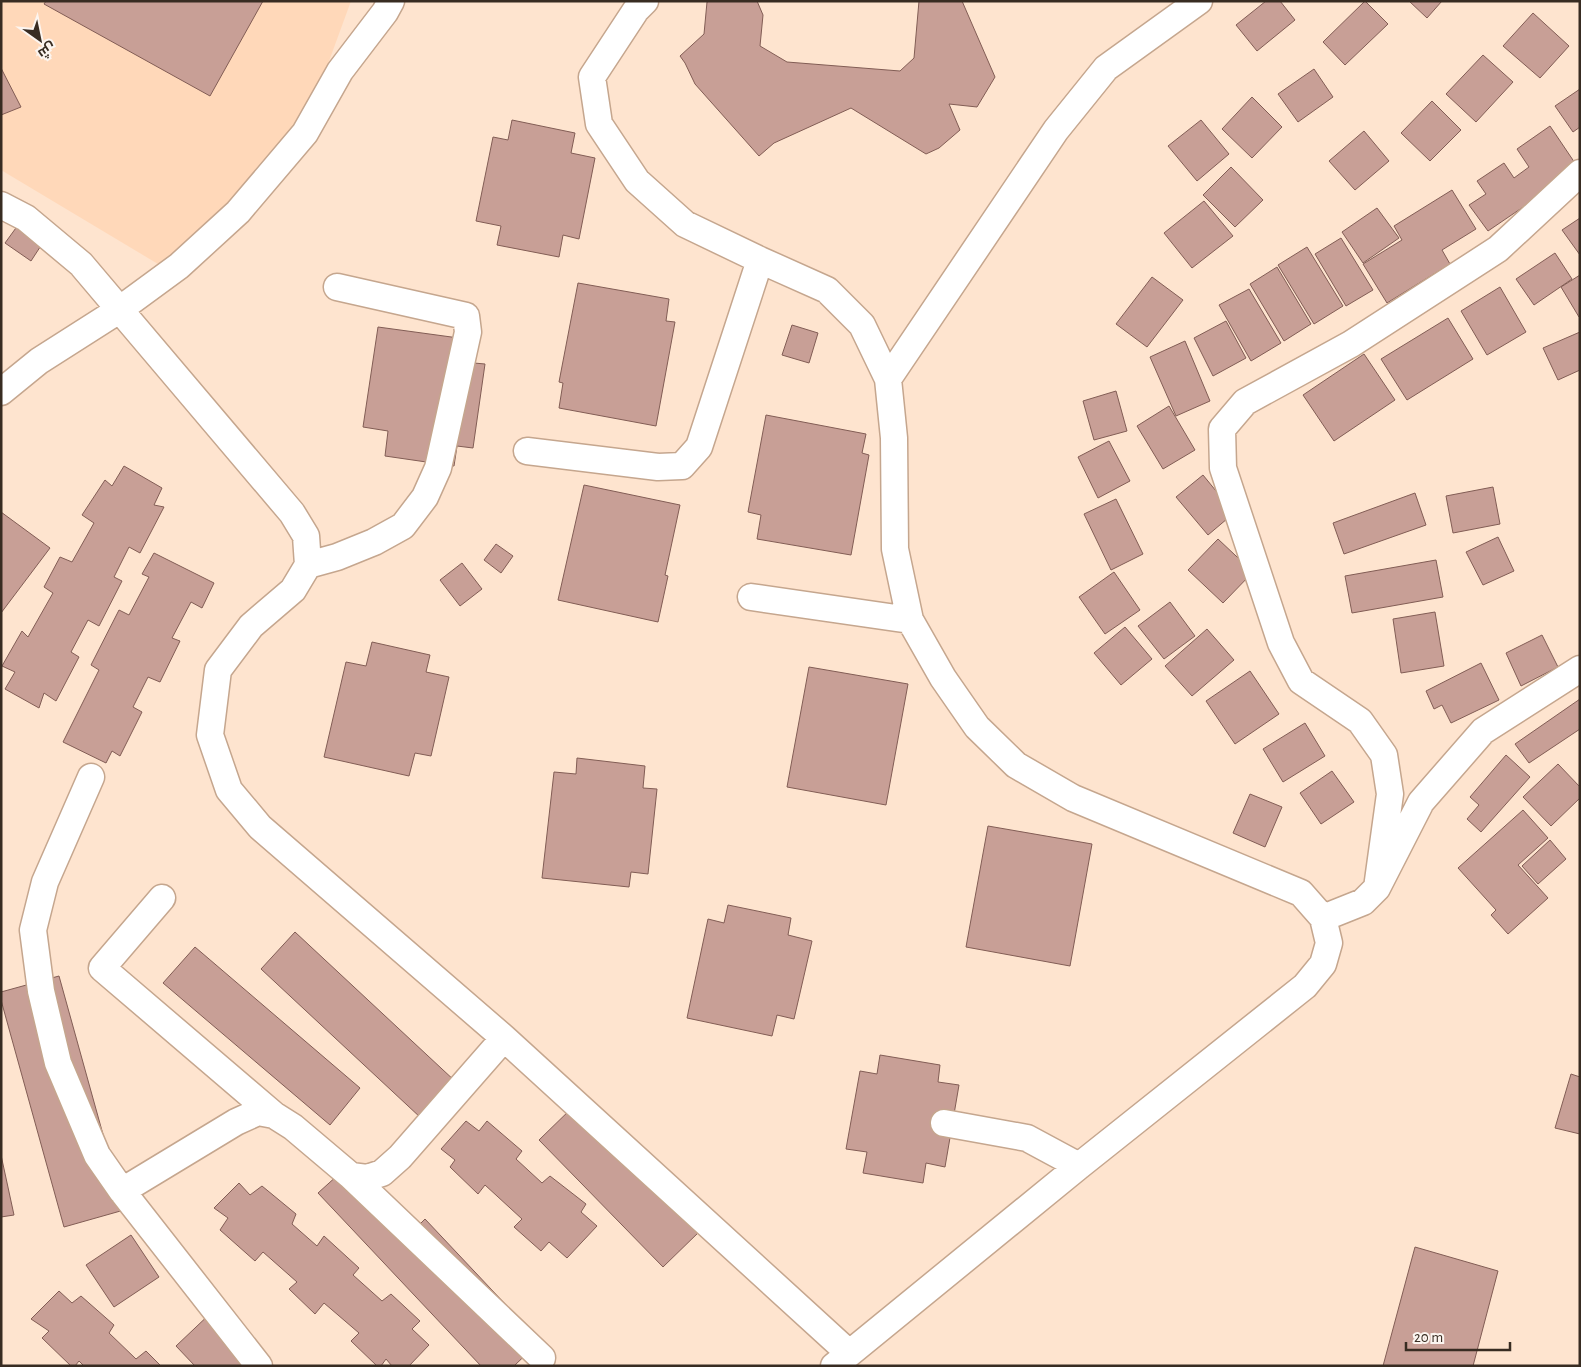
<svg xmlns="http://www.w3.org/2000/svg" width="1581" height="1367" font-family="'Alegreya Sans',Cairo,sans-serif">
	<style>
		.built { fill: #ffd8b9 }
		.building { fill: #c89f96; stroke: #825d55 }
		.lines { fill: none; stroke-linecap: round; stroke-linejoin: round }
		.minor-casing { stroke: #c5a68e; stroke-width: 29 }
		.minor { stroke: #fff; stroke-width: 26 }
	</style>
	<rect width="100%" height="100%" fill="#fee4cf"/>
	<!-- built -->
	<path class="built" d="M 1,1 L 351,1 L 317,94 L 238,197 L 163,267 L 1,170 Z"/>
	<!-- building -->
	<path class="building" d="M 46,1 L 263,1 L 210,96 L 44,4 Z
		M 709,1 L 757,1 L 763,15 L 760,46 L 787,62 L 900,71 L 914,58 L 919,1 L 962,1 L 995,77 L 977,107 L 949,104 L 960,130 L 939,148 L 926,154 L 851,108 L 774,143 L 759,156 L 695,84 L 685,63 L 680,56 L 704,34 L 707,2 Z
		M 1266,1 L 1280,1 L 1295,20 L 1257,51 L 1236,25 Z
		M 1365,1 L 1388,24 L 1345,65 L 1323,42 Z
		M 1409,1 L 1442,1 L 1427,18 Z
		M 1533,13 L 1569,46 L 1540,78 L 1503,46 Z
		M 1483,55 L 1513,82 L 1476,122 L 1446,94 Z
		M 1,68 L 21,107 L 1,115 Z
		M 1314,69 L 1333,97 L 1298,122 L 1278,94 Z
		M 1580,89 L 1580,127 L 1573,132 L 1555,106 Z
		M 1252,97 L 1282,127 L 1252,158 L 1222,129 Z
		M 1432,101 L 1461,130 L 1430,161 L 1401,133 Z
		M 512,120 L 575,133 L 571,153 L 595,158 L 579,239 L 563,235 L 559,257 L 497,245 L 501,226 L 476,221 L 493,137 L 508,140 Z
		M 1201,120 L 1229,154 L 1197,181 L 1168,146 Z
		M 1550,126 L 1579,169 L 1488,231 L 1469,205 L 1486,194 L 1477,181 L 1504,163 L 1514,178 L 1529,167 L 1517,149 Z
		M 1364,131 L 1389,161 L 1355,190 L 1329,161 Z
		M 1231,167 L 1263,200 L 1235,227 L 1203,195 Z
		M 1452,190 L 1476,229 L 1442,250 L 1450,264 L 1387,303 L 1363,264 L 1402,240 L 1394,226 Z
		M 1204,201 L 1233,236 L 1192,268 L 1164,233 Z
		M 1377,208 L 1399,238 L 1363,263 L 1342,232 Z
		M 1580,218 L 1580,255 L 1562,230 Z
		M 21,221 L 46,238 L 31,261 L 5,243 Z
		M 1341,238 L 1373,290 L 1346,306 L 1315,254 Z
		M 1307,247 L 1343,306 L 1314,324 L 1278,265 Z
		M 1555,253 L 1572,279 L 1534,305 L 1516,279 Z
		M 1277,267 L 1311,324 L 1284,341 L 1250,284 Z
		M 1580,275 L 1580,316 L 1579,317 L 1561,287 Z
		M 1152,277 L 1183,300 L 1147,347 L 1116,324 Z
		M 578,283 L 669,299 L 666,321 L 675,322 L 656,426 L 559,408 L 563,383 L 559,382 Z
		M 1500,287 L 1526,332 L 1487,355 L 1461,311 Z
		M 1249,289 L 1281,343 L 1251,361 L 1219,305 Z
		M 1448,318 L 1473,359 L 1407,400 L 1381,359 Z
		M 1226,321 L 1246,358 L 1213,376 L 1194,338 Z
		M 792,325 L 818,333 L 809,363 L 782,355 Z
		M 378,327 L 466,339 L 463,362 L 485,364 L 473,448 L 457,446 L 454,466 L 385,456 L 388,431 L 363,427 Z
		M 1580,332 L 1580,370 L 1558,380 L 1543,348 Z
		M 1185,341 L 1210,401 L 1176,416 L 1150,357 Z
		M 1364,354 L 1395,400 L 1334,441 L 1303,395 Z
		M 1116,391 L 1127,431 L 1094,440 L 1083,401 Z
		M 1169,406 L 1195,450 L 1163,469 L 1137,426 Z
		M 766,415 L 866,434 L 862,453 L 869,455 L 851,555 L 757,539 L 761,515 L 748,512 Z
		M 1109,441 L 1130,481 L 1098,498 L 1078,457 Z
		M 124,466 L 162,488 L 154,505 L 164,507 L 140,553 L 129,547 L 114,577 L 122,581 L 99,626 L 88,620 L 71,652 L 79,657 L 56,701 L 44,693 L 39,708 L 5,689 L 15,672 L 2,666 L 22,631 L 28,637 L 53,593 L 44,587 L 60,557 L 72,562 L 94,523 L 82,515 L 105,480 L 112,486 Z
		M 1203,475 L 1234,513 L 1208,535 L 1176,497 Z
		M 584,485 L 680,505 L 665,575 L 668,576 L 658,622 L 558,600 Z
		M 1493,487 L 1500,524 L 1453,533 L 1446,496 Z
		M 1415,493 L 1426,525 L 1344,554 L 1333,523 Z
		M 1116,499 L 1143,554 L 1111,570 L 1084,514 Z
		M 1,512 L 50,548 L 1,613 Z
		M 1498,537 L 1514,571 L 1483,585 L 1466,552 Z
		M 1218,539 L 1253,572 L 1223,603 L 1188,570 Z
		M 496,544 L 513,556 L 501,573 L 484,560 Z
		M 154,553 L 214,583 L 202,608 L 191,602 L 172,638 L 180,641 L 160,682 L 148,677 L 133,707 L 142,712 L 120,756 L 112,751 L 106,763 L 63,742 L 99,670 L 91,665 L 119,610 L 129,615 L 149,577 L 142,574 Z
		M 1436,560 L 1443,597 L 1352,613 L 1345,576 Z
		M 462,563 L 482,589 L 460,606 L 440,580 Z
		M 1114,572 L 1140,610 L 1105,634 L 1079,597 Z
		M 1170,602 L 1195,636 L 1164,659 L 1138,626 Z
		M 1435,612 L 1444,666 L 1401,673 L 1393,619 Z
		M 1125,627 L 1152,659 L 1121,685 L 1094,653 Z
		M 1207,629 L 1234,660 L 1192,696 L 1165,666 Z
		M 1542,635 L 1558,667 L 1521,686 L 1506,653 Z
		M 372,642 L 430,655 L 426,672 L 449,677 L 431,756 L 415,753 L 409,776 L 324,757 L 346,662 L 366,666 Z
		M 1481,663 L 1499,700 L 1451,723 L 1442,705 L 1434,709 L 1426,691 Z
		M 809,667 L 908,684 L 886,805 L 787,787 Z
		M 1250,671 L 1279,714 L 1235,744 L 1206,701 Z
		M 1580,699 L 1580,729 L 1529,763 L 1515,744 Z
		M 1305,723 L 1325,756 L 1283,782 L 1263,749 Z
		M 1506,755 L 1530,777 L 1481,832 L 1467,819 L 1479,805 L 1470,797 Z
		M 577,758 L 645,766 L 643,788 L 657,789 L 648,874 L 631,872 L 629,887 L 542,878 L 554,772 L 576,774 Z
		M 1558,764 L 1580,787 L 1580,798 L 1551,826 L 1523,797 Z
		M 1332,771 L 1354,802 L 1321,824 L 1300,793 Z
		M 1250,794 L 1282,807 L 1265,847 L 1233,833 Z
		M 1523,810 L 1548,838 L 1518,865 L 1548,898 L 1508,934 L 1491,915 L 1496,910 L 1458,868 Z
		M 988,826 L 1092,844 L 1070,966 L 966,947 Z
		M 1550,840 L 1566,859 L 1538,884 L 1522,866 Z
		M 728,905 L 791,918 L 788,935 L 812,941 L 794,1019 L 777,1015 L 772,1036 L 687,1018 L 708,919 L 724,923 Z
		M 295,932 L 471,1096 L 436,1132 L 261,969 Z
		M 195,947 L 360,1088 L 330,1125 L 163,983 Z
		M 59,976 L 124,1210 L 64,1227 L 1,1000 L 1,992 Z
		M 880,1055 L 940,1065 L 938,1082 L 959,1085 L 945,1167 L 926,1163 L 923,1183 L 863,1173 L 867,1152 L 846,1149 L 860,1071 L 877,1074 Z
		M 1571,1074 L 1580,1077 L 1580,1134 L 1555,1128 Z
		M 576,1104 L 700,1231 L 663,1267 L 539,1140 Z
		M 466,1121 L 479,1131 L 487,1121 L 522,1151 L 516,1159 L 542,1183 L 550,1176 L 586,1204 L 581,1212 L 597,1226 L 567,1258 L 549,1242 L 541,1251 L 514,1227 L 522,1219 L 485,1185 L 478,1194 L 450,1167 L 455,1160 L 441,1149 Z
		M 1,1155 L 14,1215 L 1,1217 Z
		M 349,1165 L 412,1232 L 425,1219 L 540,1341 L 514,1366 L 481,1366 L 318,1193 Z
		M 239,1183 L 250,1195 L 262,1186 L 296,1214 L 292,1224 L 317,1246 L 324,1236 L 359,1268 L 353,1275 L 382,1301 L 391,1294 L 420,1321 L 412,1329 L 429,1345 L 409,1366 L 392,1366 L 386,1359 L 381,1366 L 377,1366 L 351,1341 L 359,1333 L 324,1303 L 315,1314 L 289,1289 L 297,1282 L 263,1252 L 255,1261 L 220,1230 L 228,1218 L 214,1208 Z
		M 131,1235 L 159,1277 L 114,1307 L 86,1265 Z
		M 1415,1247 L 1498,1271 L 1473,1366 L 1383,1366 Z
		M 59,1291 L 72,1303 L 81,1296 L 114,1325 L 109,1333 L 136,1359 L 146,1351 L 161,1366 L 84,1366 L 79,1361 L 75,1366 L 71,1366 L 42,1338 L 49,1331 L 31,1319 Z
		M 214,1310 L 268,1366 L 195,1366 L 176,1346 Z"/>
	<g class="lines">
		<!-- minor casing -->
		<g class="minor-casing">
			<path id="minor" d="M 645,1 L 636,10 L 592,77 L 599,124 L 637,181 L 685,224 L 760,260 L 827,290 L 862,325 L 888,379 L 894,438 L 895,549 L 910,620 L 943,678 L 977,727 L 1016,765 L 1073,798 L 1301,893 L 1323,918 L 1329,943 L 1323,964 L 1305,986 L 1079,1166 L 834,1366
				M 1,205 L 26,218 L 81,264 L 292,513 L 306,536 L 308,565 L 293,590 L 251,626 L 218,670 L 210,735 L 229,790 L 260,827 L 504,1038 L 849,1353
				M 888,379 L 1056,130 L 1106,68 L 1199,1
				M 1,392 L 39,361 L 119,310 L 179,266 L 238,212 L 305,133 L 340,71 L 385,12 L 391,1
				M 527,451 L 658,467 L 682,466 L 699,447 L 760,260
				M 308,565 L 337,557 L 374,542 L 403,526 L 425,497 L 438,468 L 468,332 L 466,316 L 337,287
				M 751,597 L 910,620
				M 91,777 L 45,882 L 33,930 L 41,991 L 58,1063 L 97,1155 L 122,1191 L 259,1366
				M 1377,888 L 1390,794 L 1384,755 L 1360,721 L 1301,681 L 1281,643 L 1223,468 L 1222,429 L 1245,402 L 1351,344 L 1498,249 L 1580,173
				M 162,898 L 102,968 L 274,1115
				M 1323,918 L 1363,902 L 1377,888 L 1421,802 L 1483,731 L 1580,669
				M 944,1123 L 1027,1138 L 1079,1166
				M 351,1176 L 542,1358
				M 122,1191 L 236,1122 L 258,1112 L 274,1115 L 293,1127 L 351,1176 L 367,1178 L 382,1173 L 400,1157 L 504,1038"/>
		</g>
		<!-- minor -->
		<use href="#minor" class="minor"/>
	</g>
	<!-- border -->
	<rect width="1581" height="1367" fill="none" stroke="#382c22" stroke-width="5"/>
	<!-- north arrow -->
	<g transform="translate(40 40) rotate(147)" stroke="#fcf5f0" stroke-width="4" paint-order="stroke">
	<path d="M0-4L9 19L0 12L-9 19Z" fill="#382c22"/>
	<text y="-8" font-size="14" font-weight="bold" text-anchor="middle" fill="#382c22">ش</text>
	</g>
	<!-- scale -->
	<path d="M1406 1342v8h104v-8" fill="none" stroke="#382c22" stroke-width="2.5"/>
	<text x="1414" y="1342" font-size="15" fill="#382c22" stroke="#fcf5f0" stroke-width="4" paint-order="stroke">20 m</text>
</svg>
